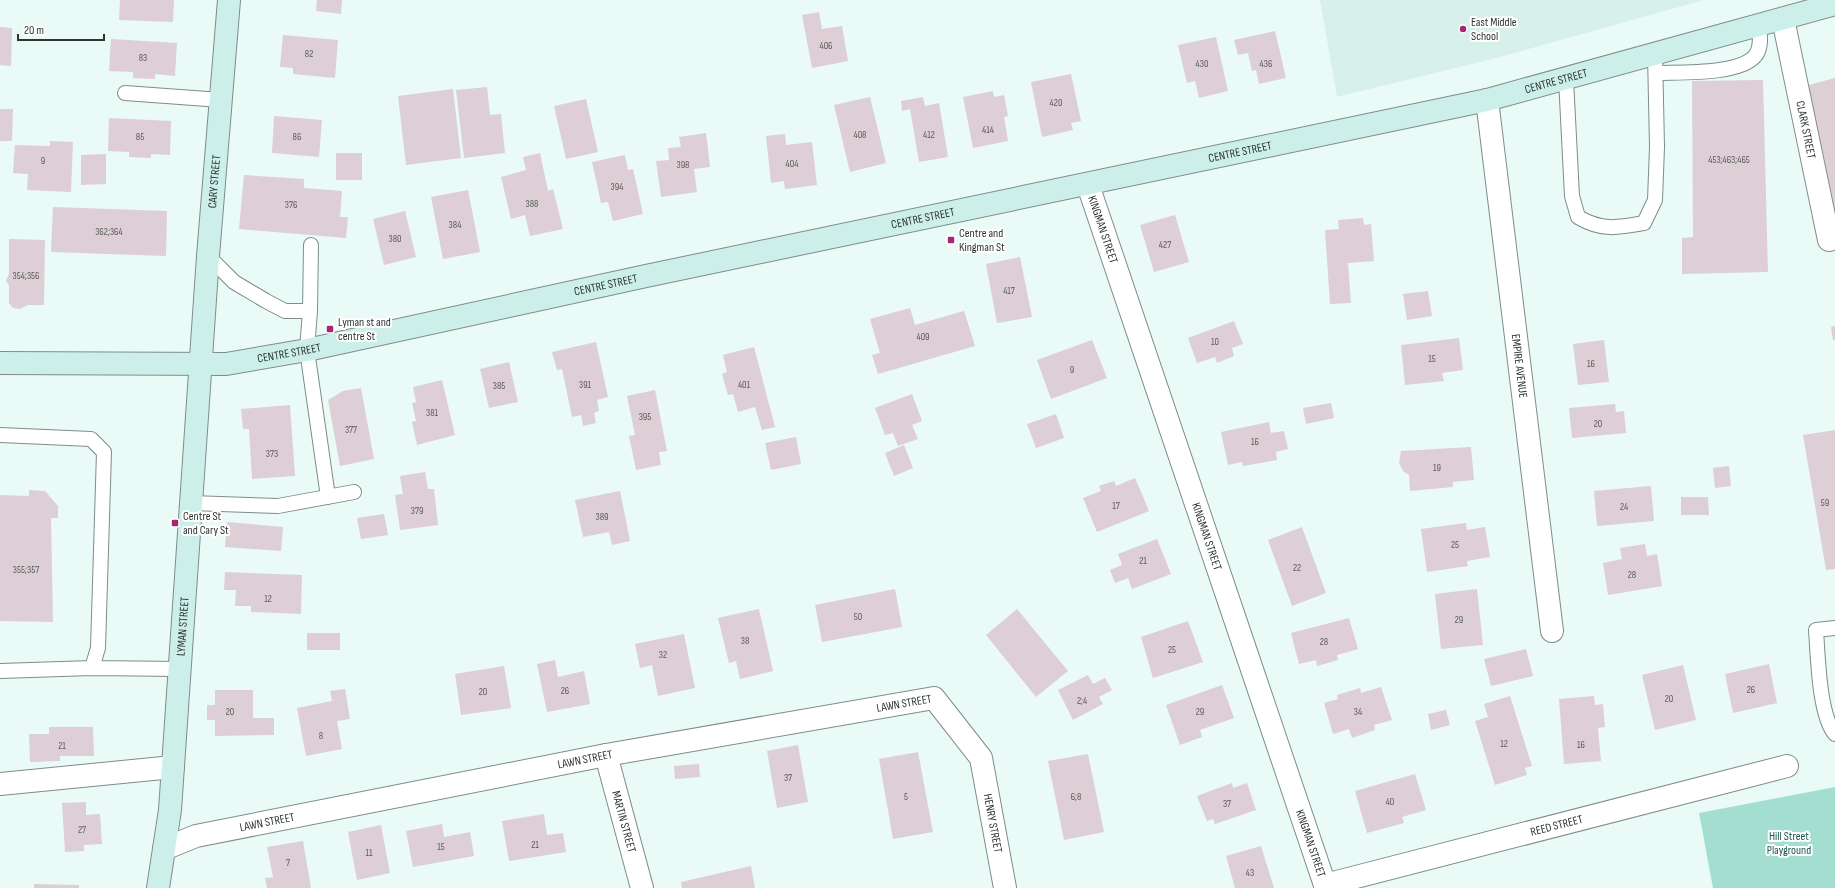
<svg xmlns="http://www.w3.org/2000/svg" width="1835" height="888" font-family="'Sofia Sans Condensed',sans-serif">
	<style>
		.built { fill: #d7f1ea }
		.green { fill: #a4ded1 }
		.building { fill: #ddcfd5 }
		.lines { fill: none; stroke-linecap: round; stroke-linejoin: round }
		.service-casing { stroke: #7e8d89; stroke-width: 16 }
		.minor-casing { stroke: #7e8d89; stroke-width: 24 }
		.secondary-casing { stroke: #7e8d89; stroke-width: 24 }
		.service { stroke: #fff; stroke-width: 14 }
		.minor { stroke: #fff; stroke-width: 22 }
		.secondary { stroke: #ccf0e9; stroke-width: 22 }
		.poi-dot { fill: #a62675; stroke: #fff; stroke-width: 1.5 }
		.labels { text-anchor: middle; stroke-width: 4; stroke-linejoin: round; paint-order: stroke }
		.number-label { font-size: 10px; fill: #595b5b }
		.poi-label { font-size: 12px; fill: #2d3432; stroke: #fff; text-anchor: start }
		.street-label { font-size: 12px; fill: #2d3432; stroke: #fff }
		.park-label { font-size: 12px; fill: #1a564b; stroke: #fff }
	</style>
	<rect width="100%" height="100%" fill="#eafaf6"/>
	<!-- built -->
	<path class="built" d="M 1320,0 L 1704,0 L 1496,58 L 1337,97 Z"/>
	<!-- green -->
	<path class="green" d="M 1835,787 L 1835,888 L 1713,888 L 1699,813 Z"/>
	<!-- building -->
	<path class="building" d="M 120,0 L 174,0 L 173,22 L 119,20 Z
		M 317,0 L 342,0 L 341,14 L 316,11 Z
		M 819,12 L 822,29 L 842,26 L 848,61 L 812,68 L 802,15 Z
		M 0,27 L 12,28 L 11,66 L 0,65 Z
		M 1275,31 L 1286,78 L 1259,84 L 1256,70 L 1252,71 L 1248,53 L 1238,55 L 1234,40 Z
		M 283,35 L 338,40 L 335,78 L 293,74 L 293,68 L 280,67 Z
		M 1216,37 L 1228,91 L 1199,98 L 1195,81 L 1187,83 L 1178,45 Z
		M 111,39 L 177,43 L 175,76 L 155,74 L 155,79 L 133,78 L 133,72 L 109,71 Z
		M 1071,74 L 1081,121 L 1071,123 L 1073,130 L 1042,137 L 1031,82 Z
		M 1835,78 L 1835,213 L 1834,213 L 1805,86 Z
		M 1763,80 L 1768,272 L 1682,274 L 1682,238 L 1693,237 L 1692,81 Z
		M 487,87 L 490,115 L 501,114 L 505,153 L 464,158 L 456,90 Z
		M 453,89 L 461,158 L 406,165 L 398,96 Z
		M 993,91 L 994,97 L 1004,95 L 1008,116 L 1004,117 L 1008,141 L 973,148 L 963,97 Z
		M 870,97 L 886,163 L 850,172 L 834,105 Z
		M 923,97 L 925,106 L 939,103 L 948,157 L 919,162 L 910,109 L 902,111 L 901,101 Z
		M 586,99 L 598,152 L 566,159 L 554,106 Z
		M 0,109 L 13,109 L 12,141 L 0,141 Z
		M 274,116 L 322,120 L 319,157 L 272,153 Z
		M 109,118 L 171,121 L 170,155 L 151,154 L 151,158 L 129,157 L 129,152 L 108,151 Z
		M 706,133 L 710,167 L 694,169 L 697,192 L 661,197 L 656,161 L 669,160 L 668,148 L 681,147 L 679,137 Z
		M 785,134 L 786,145 L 812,142 L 817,185 L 785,189 L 784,181 L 771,183 L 766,136 Z
		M 50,141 L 73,142 L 71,192 L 27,190 L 28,174 L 13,173 L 15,145 L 50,146 Z
		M 336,153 L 362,153 L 362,180 L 336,180 Z
		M 540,153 L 548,191 L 553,189 L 563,229 L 530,236 L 525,215 L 511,219 L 501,177 L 526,170 L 523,157 Z
		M 106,154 L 106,184 L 81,185 L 81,155 Z
		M 625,155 L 628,170 L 633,169 L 643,214 L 613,221 L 608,202 L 601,203 L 592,162 Z
		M 244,175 L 304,179 L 304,188 L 342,191 L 340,217 L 348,217 L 346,238 L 239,229 Z
		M 468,190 L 480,252 L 443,259 L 431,197 Z
		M 53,207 L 167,211 L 166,256 L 51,252 Z
		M 405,211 L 416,257 L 384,265 L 373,219 Z
		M 1175,215 L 1189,262 L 1154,272 L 1140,225 Z
		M 1363,218 L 1364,225 L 1371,224 L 1374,261 L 1348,263 L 1351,303 L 1330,304 L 1325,230 L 1339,229 L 1338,220 Z
		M 9,239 L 45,240 L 44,305 L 28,305 L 20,309 L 13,308 L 9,303 L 9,286 L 6,280 L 9,274 Z
		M 1020,257 L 1032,317 L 997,323 L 986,264 Z
		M 1428,291 L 1432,316 L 1407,320 L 1403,294 Z
		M 910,308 L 915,325 L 964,311 L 975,346 L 878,374 L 872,355 L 880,353 L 870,319 Z
		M 1234,321 L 1243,344 L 1232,348 L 1234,356 L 1217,363 L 1215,357 L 1197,363 L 1188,338 Z
		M 1835,326 L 1835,340 L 1833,340 L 1831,327 Z
		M 1459,338 L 1463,370 L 1442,373 L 1444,381 L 1405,385 L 1401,345 Z
		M 1092,340 L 1107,378 L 1051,399 L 1037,360 Z
		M 1604,340 L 1609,382 L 1578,385 L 1573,344 Z
		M 596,342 L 608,397 L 597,400 L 599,411 L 594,413 L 596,423 L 583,426 L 581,415 L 572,417 L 562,369 L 557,370 L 552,352 Z
		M 754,347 L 775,427 L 762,430 L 755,407 L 738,412 L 733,394 L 728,395 L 722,374 L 727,372 L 723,355 Z
		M 509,362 L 518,402 L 489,408 L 480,369 Z
		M 442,380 L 455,435 L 417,445 L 412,422 L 416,421 L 412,403 L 416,402 L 413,387 Z
		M 361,388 L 374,459 L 340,466 L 328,400 L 343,391 Z
		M 655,390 L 667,451 L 659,452 L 661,465 L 636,470 L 629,436 L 635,435 L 627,396 Z
		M 912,394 L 922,421 L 912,425 L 918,439 L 898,446 L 893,433 L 885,435 L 875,408 Z
		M 1331,403 L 1334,418 L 1306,424 L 1303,408 Z
		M 1615,404 L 1616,412 L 1624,411 L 1626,433 L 1572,438 L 1569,408 Z
		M 290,405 L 295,476 L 252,479 L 249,429 L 243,429 L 241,409 Z
		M 1056,414 L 1064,438 L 1036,448 L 1027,424 Z
		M 1269,422 L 1271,433 L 1284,431 L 1288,449 L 1276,452 L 1277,460 L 1243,466 L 1242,462 L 1228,465 L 1221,432 Z
		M 1835,430 L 1835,569 L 1826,570 L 1803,435 Z
		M 796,437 L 801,464 L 771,470 L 765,443 Z
		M 904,445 L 913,468 L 894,476 L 885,453 Z
		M 1471,447 L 1474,480 L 1453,482 L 1453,487 L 1410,491 L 1409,475 L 1403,471 L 1399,463 L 1401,451 Z
		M 1729,466 L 1731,486 L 1715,488 L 1713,468 Z
		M 425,472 L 428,489 L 434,489 L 438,525 L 400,530 L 395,495 L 403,494 L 400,476 Z
		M 1135,478 L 1149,511 L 1097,532 L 1083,498 L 1101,491 L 1099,486 L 1114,481 L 1116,486 Z
		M 1651,486 L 1654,521 L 1597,526 L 1594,491 Z
		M 29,490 L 45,491 L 58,506 L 58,518 L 51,518 L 53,622 L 0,621 L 0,495 L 29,496 Z
		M 620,491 L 630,541 L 612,545 L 609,532 L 583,537 L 575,500 Z
		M 1681,497 L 1708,497 L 1709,515 L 1681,515 Z
		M 384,514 L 388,535 L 361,539 L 357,518 Z
		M 227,522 L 283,527 L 281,551 L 225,547 Z
		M 1466,523 L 1467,530 L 1485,527 L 1490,557 L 1467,561 L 1468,566 L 1427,572 L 1421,529 Z
		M 1302,527 L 1326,593 L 1292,606 L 1268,540 Z
		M 1157,539 L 1171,574 L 1132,589 L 1128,578 L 1115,583 L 1110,570 L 1122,565 L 1118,554 Z
		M 1645,544 L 1647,556 L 1657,554 L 1662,586 L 1608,595 L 1603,563 L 1622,559 L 1620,548 Z
		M 225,572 L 302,575 L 301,614 L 251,612 L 251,606 L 235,606 L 236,590 L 224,590 Z
		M 895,589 L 902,627 L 822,642 L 815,605 Z
		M 1477,589 L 1483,645 L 1441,649 L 1435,594 Z
		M 759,609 L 773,671 L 740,679 L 736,661 L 729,663 L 718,618 Z
		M 1017,609 L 1068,671 L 1036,697 L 986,635 Z
		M 1349,618 L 1358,649 L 1337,655 L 1338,660 L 1317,666 L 1316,660 L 1299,664 L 1291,633 Z
		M 1188,621 L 1203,662 L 1153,678 L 1141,637 Z
		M 307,633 L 340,633 L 340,650 L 307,650 Z
		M 684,634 L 695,688 L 658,696 L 652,665 L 640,668 L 635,644 Z
		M 1526,649 L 1533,676 L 1491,686 L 1484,659 Z
		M 555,660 L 558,677 L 584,671 L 590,704 L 547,712 L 537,664 Z
		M 1769,664 L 1777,703 L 1733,713 L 1725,674 Z
		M 1683,665 L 1696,720 L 1655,730 L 1642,675 Z
		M 504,666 L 511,708 L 461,715 L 455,674 Z
		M 1088,675 L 1093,684 L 1105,678 L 1112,690 L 1099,697 L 1103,704 L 1073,720 L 1058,690 Z
		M 1222,685 L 1234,718 L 1200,730 L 1202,737 L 1180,745 L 1166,705 Z
		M 1381,687 L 1392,720 L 1374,725 L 1375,730 L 1352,738 L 1349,729 L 1333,734 L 1324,703 L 1338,699 L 1337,695 L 1360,688 L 1361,693 Z
		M 345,689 L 350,719 L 337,721 L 342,749 L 306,756 L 297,708 L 332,701 L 330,691 Z
		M 215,690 L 253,690 L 253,718 L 274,718 L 274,735 L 215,736 L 215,720 L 207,720 L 207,705 L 215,705 Z
		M 1510,696 L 1532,766 L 1525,768 L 1527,775 L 1495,785 L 1475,721 L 1488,717 L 1484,704 Z
		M 1594,696 L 1595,705 L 1603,704 L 1605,727 L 1598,728 L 1601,761 L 1564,764 L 1559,699 Z
		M 1446,710 L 1450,725 L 1431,730 L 1428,714 Z
		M 49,727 L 93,727 L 94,756 L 60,756 L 60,761 L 30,762 L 29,734 L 49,734 Z
		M 798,745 L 808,802 L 777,808 L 767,751 Z
		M 918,752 L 933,832 L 893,839 L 879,759 Z
		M 1088,754 L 1104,832 L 1064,840 L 1048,761 Z
		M 699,764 L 700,777 L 675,779 L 674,766 Z
		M 1415,774 L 1426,810 L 1402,817 L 1404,823 L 1367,833 L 1355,791 Z
		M 1232,783 L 1233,788 L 1247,783 L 1256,810 L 1215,824 L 1213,819 L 1207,821 L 1197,796 Z
		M 86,802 L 86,815 L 100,814 L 102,844 L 84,845 L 84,851 L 65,852 L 62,803 Z
		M 544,814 L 547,835 L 563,833 L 566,852 L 509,861 L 502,821 Z
		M 442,824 L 444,837 L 470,832 L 474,856 L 413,867 L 406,831 Z
		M 381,825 L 390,873 L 357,880 L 348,832 Z
		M 303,841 L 311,888 L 267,888 L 265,878 L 273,877 L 267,847 Z
		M 1261,846 L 1274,888 L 1235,888 L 1226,856 Z
		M 751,866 L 755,888 L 682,888 L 681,882 Z
		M 34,884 L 79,885 L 79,888 L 34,888 Z"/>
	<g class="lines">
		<!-- service casing -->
		<g class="service-casing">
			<path id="service" d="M 1656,73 C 1680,72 1739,75 1755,56 C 1762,48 1760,35 1759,26
				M 1566,79 L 1572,196 L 1578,217 C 1602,231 1617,228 1644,223 L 1655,200 L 1657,147 L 1655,54
				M 125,93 L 221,100
				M 311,245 L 310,311 L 307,350 L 328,497
				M 208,256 L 234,282 L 266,301 L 285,311 L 310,311
				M 0,435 L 91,439 L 104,452 L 98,648 L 92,668 L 0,671
				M 191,503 L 278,506 L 354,492
				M 1835,628 L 1816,630 C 1818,657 1819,715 1835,734
				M 92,668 L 179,669"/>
		</g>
		<!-- minor casing -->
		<g class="minor-casing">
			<g id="minor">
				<path id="s1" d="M 1783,19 L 1829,240"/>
				<path id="s2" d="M 1487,100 L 1552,631"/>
				<path id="s3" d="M 1088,185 L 1326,888"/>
				<path id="s4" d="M 606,755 L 642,888"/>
				<path d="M 0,784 L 173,767"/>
				<path id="s5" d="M 164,849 L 196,836 L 606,755 L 934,698 L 981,758 L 1005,888"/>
				<path id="s6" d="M 1325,885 L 1787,766"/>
			</g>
		</g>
		<!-- secondary casing -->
		<g class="secondary-casing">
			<g id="secondary">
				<path id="s7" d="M 0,363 L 226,364 L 307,350 L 646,276 L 1487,100 L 1835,4"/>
				<path id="s8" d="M 158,888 L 170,810 L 208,256 L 229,0"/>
			</g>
		</g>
		<!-- service -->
		<use href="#service" class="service"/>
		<!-- minor -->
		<use href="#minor" class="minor"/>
		<!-- secondary -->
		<use href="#secondary" class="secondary"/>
	</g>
	<!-- markers -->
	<g class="poi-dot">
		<circle cx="1463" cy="29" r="4"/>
		<rect x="947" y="236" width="8" height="8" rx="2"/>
		<rect x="326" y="325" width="8" height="8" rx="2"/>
		<rect x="171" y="519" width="8" height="8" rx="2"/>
	</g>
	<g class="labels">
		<!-- number labels -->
		<g class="number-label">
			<text x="826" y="49">406</text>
			<text x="309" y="57">82</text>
			<text x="143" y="61">83</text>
			<text x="1202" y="67">430</text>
			<text x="1266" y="67">436</text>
			<text x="1056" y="106">420</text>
			<text x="988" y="133">414</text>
			<text x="860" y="138">408</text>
			<text x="929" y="138">412</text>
			<text x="140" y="140">85</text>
			<text x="297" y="140">86</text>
			<text x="1729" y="163">453;463;465</text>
			<text x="43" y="164">9</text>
			<text x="792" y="167">404</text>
			<text x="683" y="168">398</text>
			<text x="617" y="190">394</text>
			<text x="532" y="207">388</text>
			<text x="291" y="208">376</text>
			<text x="455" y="228">384</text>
			<text x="109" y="235">362;364</text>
			<text x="395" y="242">380</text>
			<text x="1165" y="248">427</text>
			<text x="26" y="279">354;356</text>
			<text x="1009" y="294">417</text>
			<text x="923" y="340">409</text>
			<text x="1215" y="345">10</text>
			<text x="1432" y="362">15</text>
			<text x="1591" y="367">16</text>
			<text x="1072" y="373">9</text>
			<text x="585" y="388">391</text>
			<text x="744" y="388">401</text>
			<text x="499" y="389">385</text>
			<text x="432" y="416">381</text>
			<text x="645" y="420">395</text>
			<text x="1598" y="427">20</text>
			<text x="351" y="433">377</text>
			<text x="1255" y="445">16</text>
			<text x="272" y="457">373</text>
			<text x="1437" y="471">19</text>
			<text x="1825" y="506">59</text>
			<text x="1116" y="509">17</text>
			<text x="1624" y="510">24</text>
			<text x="417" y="514">379</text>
			<text x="602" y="520">389</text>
			<text x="1455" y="548">25</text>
			<text x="1143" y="564">21</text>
			<text x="1297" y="571">22</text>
			<text x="26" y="573">355;357</text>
			<text x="1632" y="578">28</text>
			<text x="268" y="602">12</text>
			<text x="858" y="620">50</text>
			<text x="1459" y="623">29</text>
			<text x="745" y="644">38</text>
			<text x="1324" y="645">28</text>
			<text x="1172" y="653">25</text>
			<text x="663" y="658">32</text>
			<text x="1751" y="693">26</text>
			<text x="565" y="694">26</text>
			<text x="483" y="695">20</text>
			<text x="1669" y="702">20</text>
			<text x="1082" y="704">2;4</text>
			<text x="230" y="715">20</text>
			<text x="1200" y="715">29</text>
			<text x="1358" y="715">34</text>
			<text x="321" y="739">8</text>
			<text x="1504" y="747">12</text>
			<text x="1581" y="748">16</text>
			<text x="62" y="749">21</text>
			<text x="788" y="781">37</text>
			<text x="906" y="800">5</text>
			<text x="1076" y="800">6;8</text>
			<text x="1390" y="805">40</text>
			<text x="1227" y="807">37</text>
			<text x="82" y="833">27</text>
			<text x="535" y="848">21</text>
			<text x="441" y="850">15</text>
			<text x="369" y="856">11</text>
			<text x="288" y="866">7</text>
			<text x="1250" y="876">43</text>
		</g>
		<!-- poi labels -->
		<g class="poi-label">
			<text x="1471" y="26">East Middle<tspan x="1471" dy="14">School</tspan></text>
			<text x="959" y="237">Centre and<tspan x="959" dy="14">Kingman St</tspan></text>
			<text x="338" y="326">Lyman st and<tspan x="338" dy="14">centre St</tspan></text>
			<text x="183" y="520">Centre St<tspan x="183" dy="14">and Cary St</tspan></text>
		</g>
		<!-- street labels -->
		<g class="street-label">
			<text dy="4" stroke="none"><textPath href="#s7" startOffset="1586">CENTRE STREET</textPath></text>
			<text dy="4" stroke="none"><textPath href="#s1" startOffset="113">CLARK STREET</textPath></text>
			<text dy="4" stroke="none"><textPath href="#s7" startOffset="1262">CENTRE STREET</textPath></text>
			<text dy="4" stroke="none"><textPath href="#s8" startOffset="709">CARY STREET</textPath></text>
			<text dy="4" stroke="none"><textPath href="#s7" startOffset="938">CENTRE STREET</textPath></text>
			<text dy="4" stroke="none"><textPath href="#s3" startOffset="47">KINGMAN STREET</textPath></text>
			<text dy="4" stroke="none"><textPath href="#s7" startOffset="614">CENTRE STREET</textPath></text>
			<text dy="4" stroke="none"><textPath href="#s7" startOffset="290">CENTRE STREET</textPath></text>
			<text dy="4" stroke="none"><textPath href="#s2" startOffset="268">EMPIRE AVENUE</textPath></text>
			<text dy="4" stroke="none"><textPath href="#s3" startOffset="371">KINGMAN STREET</textPath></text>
			<text dy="4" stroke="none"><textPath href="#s8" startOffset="263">LYMAN STREET</textPath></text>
			<text dy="4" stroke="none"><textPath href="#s5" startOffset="755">LAWN STREET</textPath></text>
			<text dy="4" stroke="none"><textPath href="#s5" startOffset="431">LAWN STREET</textPath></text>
			<text dy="4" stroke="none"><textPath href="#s5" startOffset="107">LAWN STREET</textPath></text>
			<text dy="4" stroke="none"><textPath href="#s4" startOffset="69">MARTIN STREET</textPath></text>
			<text dy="4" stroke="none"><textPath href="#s5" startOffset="928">HENRY STREET</textPath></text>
			<text dy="4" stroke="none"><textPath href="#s6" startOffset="239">REED STREET</textPath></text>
			<text dy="4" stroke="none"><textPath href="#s3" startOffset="695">KINGMAN STREET</textPath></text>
		</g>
		<!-- park labels -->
		<g class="park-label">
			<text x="1789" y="840">Hill Street<tspan x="1789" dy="14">Playground</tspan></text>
		</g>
	</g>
	<!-- scale -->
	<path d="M18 34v6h86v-6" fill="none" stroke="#2d3432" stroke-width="2"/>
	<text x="24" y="34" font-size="12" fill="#2d3432" stroke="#ffffff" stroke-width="3" paint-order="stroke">20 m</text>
</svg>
